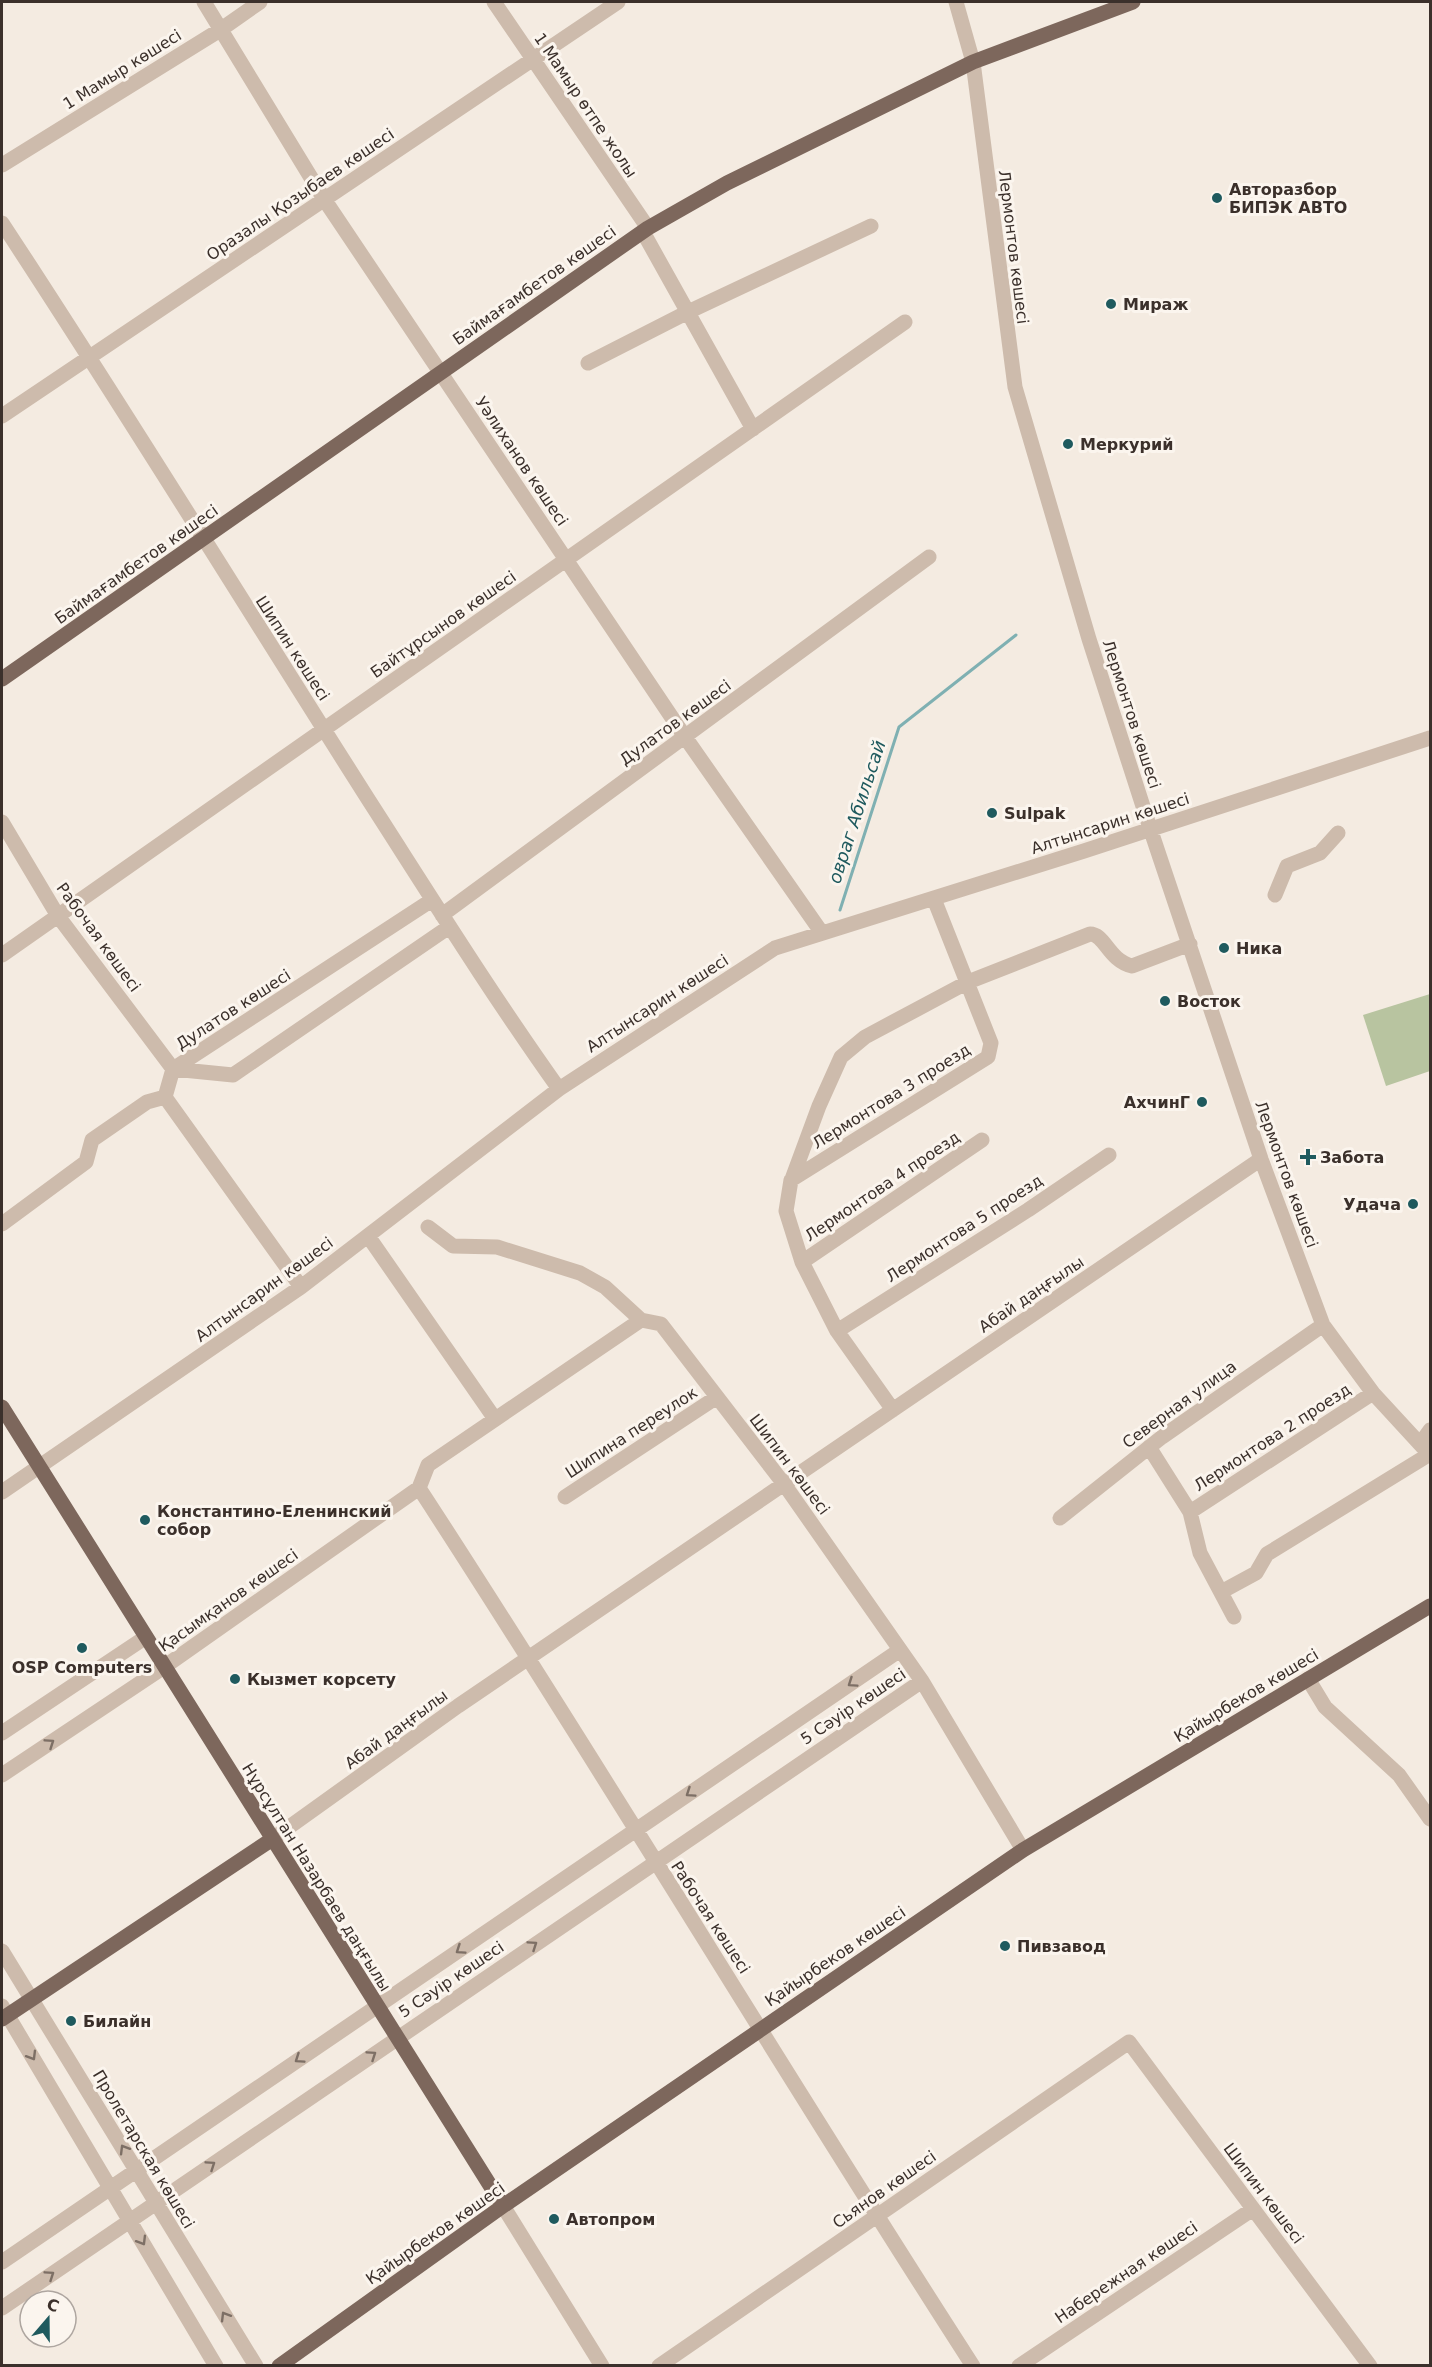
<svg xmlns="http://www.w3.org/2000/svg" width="1432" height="2367" font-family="'DejaVu Sans',sans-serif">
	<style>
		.green { fill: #b8c4a0 }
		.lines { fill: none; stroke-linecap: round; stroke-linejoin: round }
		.stream { stroke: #7fb0b2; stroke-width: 3 }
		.minor { stroke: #cdbbac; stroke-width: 15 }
		.major { stroke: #7d675c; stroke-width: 15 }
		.oneway { stroke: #7d6f65 }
		.poi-dot { fill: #1f5a5e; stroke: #fbf5ee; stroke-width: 2 }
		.labels { text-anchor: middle; stroke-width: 6; stroke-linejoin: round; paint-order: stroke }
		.street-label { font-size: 16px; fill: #3b302b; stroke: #fbf5ee }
		.poi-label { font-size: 16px; font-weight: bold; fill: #3b302b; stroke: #fbf5ee; text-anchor: start }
		.water-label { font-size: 18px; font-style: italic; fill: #1f5a5e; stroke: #fbf5ee }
	</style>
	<rect width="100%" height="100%" fill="#f4ebe1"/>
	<!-- green -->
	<path class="green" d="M 1430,994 L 1430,1071 L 1386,1086 L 1363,1015 Z"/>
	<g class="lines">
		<!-- stream -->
		<path class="stream" d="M 840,910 L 899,727 L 1016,635"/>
		<!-- minor -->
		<path class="minor" d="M 204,2 L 324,199 L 685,737 L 822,933
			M 494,2 L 648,228
			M 956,2 L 973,62 L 1015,387 L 1089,639 L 1150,828 L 1261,1159 L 1323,1325 L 1373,1393 L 1430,1455
			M 2,165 L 220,30 L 260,2
			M 2,223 C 127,413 246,607 368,799 C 431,897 492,995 559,1089
			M 643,232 L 753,429
			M 588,363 L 688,312 L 871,226
			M 2,416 L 618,2
			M 2,822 L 58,916 L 173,1069
			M 1275,895 L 1287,866 L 1320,853 L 1338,833
			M 442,915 L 929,557
			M 2,955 L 905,322
			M 173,1069 L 233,1075 L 449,927
			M 173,1069 L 432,900
			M 165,1097 L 301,1287
			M 165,1097 L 173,1069
			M 792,1179 L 819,1106 L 841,1057 L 865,1037 L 968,982 L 1090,934 C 1105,934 1108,960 1132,966 L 1190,944
			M 2,1224 L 86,1162 L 92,1140 L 147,1102 L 165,1097
			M 428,1227 L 453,1246 L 497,1247 L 580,1273 L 605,1287 L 641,1320 L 661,1324 L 784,1484 L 922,1681 L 1023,1850
			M 368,1236 L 495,1419
			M 802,1262 L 982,1140
			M 837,1331 L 1028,1210 L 1109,1155
			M 893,1410 L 837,1331 L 802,1262 L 786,1211 L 791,1180 L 988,1057 L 991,1043 L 934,899
			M 1420,1444 L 1430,1430
			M 1149,1447 L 1190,1512 L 1200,1553 L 1234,1617
			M 419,1488 C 608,1778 785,2075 973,2366
			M 2,1492 L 301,1287 L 559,1089 L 775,948 L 1084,851 L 1430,738
			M 565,1497 L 717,1397
			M 1190,1512 L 1373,1393
			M 1060,1518 L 1162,1437 L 1323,1325
			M 1221,1592 L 1256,1573 L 1267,1554 L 1430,1454
			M 1308,1679 L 1325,1707 L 1399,1775 L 1430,1819
			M 2,1733 L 146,1637
			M 2,1775 L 164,1667 L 419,1488 L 428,1465 L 641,1320
			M 271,1840 L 458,1706 L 1261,1159
			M 2,1951 L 256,2366
			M 2,2006 L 216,2366
			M 503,2206 L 602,2366
			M 2,2262 L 900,1650
			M 2,2308 L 922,1681
			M 659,2366 L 1129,2042 L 1370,2366
			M 1019,2366 L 1253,2209"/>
		<!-- major -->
		<path class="major" d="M 2,679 L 648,228 L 727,183 L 973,62 L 1133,2
			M 2,1407 L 503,2206
			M 2,2019 L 271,1840
			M 279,2366 L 503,2206 L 1023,1850 L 1430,1606"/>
	</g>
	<!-- one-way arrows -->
	<defs><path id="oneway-chevron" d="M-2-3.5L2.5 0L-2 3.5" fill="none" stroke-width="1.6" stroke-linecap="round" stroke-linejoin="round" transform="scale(1.5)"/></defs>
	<g class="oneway">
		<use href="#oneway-chevron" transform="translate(852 1683) rotate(146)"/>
		<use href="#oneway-chevron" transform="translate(50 1743) rotate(-34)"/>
		<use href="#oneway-chevron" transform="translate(690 1793) rotate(146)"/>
		<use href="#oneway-chevron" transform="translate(533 1945) rotate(-34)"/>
		<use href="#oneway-chevron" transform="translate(460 1950) rotate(146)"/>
		<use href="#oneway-chevron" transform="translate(372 2055) rotate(-34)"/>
		<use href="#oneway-chevron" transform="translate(32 2056) rotate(59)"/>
		<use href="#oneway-chevron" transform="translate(299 2059) rotate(146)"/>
		<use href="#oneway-chevron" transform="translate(124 2149) rotate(-121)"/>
		<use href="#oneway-chevron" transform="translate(211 2165) rotate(-34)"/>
		<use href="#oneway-chevron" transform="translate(142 2241) rotate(59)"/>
		<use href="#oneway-chevron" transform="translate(50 2275) rotate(-34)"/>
		<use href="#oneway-chevron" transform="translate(225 2316) rotate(-121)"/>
	</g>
	<!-- markers -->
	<g class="poi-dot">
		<circle cx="1217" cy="198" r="6"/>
		<circle cx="1111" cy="304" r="6"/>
		<circle cx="1068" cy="444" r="6"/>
		<circle cx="992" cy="813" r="6"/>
		<circle cx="1224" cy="948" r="6"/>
		<circle cx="1165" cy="1001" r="6"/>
		<circle cx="1202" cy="1102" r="6"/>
		<path d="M1305 1148h6v6h6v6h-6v6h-6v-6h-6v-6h6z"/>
		<circle cx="1413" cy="1204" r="6"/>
		<circle cx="145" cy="1520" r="6"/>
		<circle cx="82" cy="1648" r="6"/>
		<circle cx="235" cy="1679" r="6"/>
		<circle cx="1005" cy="1946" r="6"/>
		<circle cx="71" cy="2021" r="6"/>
		<circle cx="554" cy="2219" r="6"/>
	</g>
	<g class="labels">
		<!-- street labels -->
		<g class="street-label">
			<text transform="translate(122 69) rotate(-32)" y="6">1 Мамыр көшесі</text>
			<text transform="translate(586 105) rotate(56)" y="6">1 Мамыр өтпе жолы</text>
			<text transform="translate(300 194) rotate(-34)" y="6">Оразалы Қозыбаев көшесі</text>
			<text transform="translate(1014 247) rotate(83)" y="6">Лермонтов көшесі</text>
			<text transform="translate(534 285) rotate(-35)" y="6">Баймағамбетов көшесі</text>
			<text transform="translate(522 461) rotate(56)" y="6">Уәлиханов көшесі</text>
			<text transform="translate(136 564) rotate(-35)" y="6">Баймағамбетов көшесі</text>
			<text transform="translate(443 624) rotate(-35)" y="6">Байтұрсынов көшесі</text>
			<text transform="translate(293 648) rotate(57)" y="6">Шипин көшесі</text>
			<text transform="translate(1132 714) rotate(72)" y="6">Лермонтов көшесі</text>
			<text transform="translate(675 722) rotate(-36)" y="6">Дулатов көшесі</text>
			<text transform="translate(1110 823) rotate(-18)" y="6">Алтынсарин көшесі</text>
			<text transform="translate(99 937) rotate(54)" y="6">Рабочая көшесі</text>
			<text transform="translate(657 1003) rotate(-33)" y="6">Алтынсарин көшесі</text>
			<text transform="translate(233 1009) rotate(-33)" y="6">Дулатов көшесі</text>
			<text transform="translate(891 1096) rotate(-32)" y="6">Лермонтова 3 проезд</text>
			<text transform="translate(1287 1174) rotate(70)" y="6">Лермонтов көшесі</text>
			<text transform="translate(882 1186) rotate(-34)" y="6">Лермонтова 4 проезд</text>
			<text transform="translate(964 1228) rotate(-33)" y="6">Лермонтова 5 проезд</text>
			<text transform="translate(264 1289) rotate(-36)" y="6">Алтынсарин көшесі</text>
			<text transform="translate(1031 1294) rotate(-34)" y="6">Абай даңғылы</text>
			<text transform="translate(1179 1404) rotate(-36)" y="6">Северная улица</text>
			<text transform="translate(631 1432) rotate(-33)" y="6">Шипина переулок</text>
			<text transform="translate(1272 1437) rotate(-33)" y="6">Лермонтова 2 проезд</text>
			<text transform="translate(790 1464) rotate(53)" y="6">Шипин көшесі</text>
			<text transform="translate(228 1600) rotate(-35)" y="6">Қасымқанов көшесі</text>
			<text transform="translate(1246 1695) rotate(-31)" y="6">Қайырбеков көшесі</text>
			<text transform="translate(853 1706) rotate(-34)" y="6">5 Сәуір көшесі</text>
			<text transform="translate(396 1729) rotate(-36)" y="6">Абай даңғылы</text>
			<text transform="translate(317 1877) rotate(58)" y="6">Нұрсұлтан Назарбаев даңғылы</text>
			<text transform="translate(711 1917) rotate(57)" y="6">Рабочая көшесі</text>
			<text transform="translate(835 1956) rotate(-34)" y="6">Қайырбеков көшесі</text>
			<text transform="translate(451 1979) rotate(-34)" y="6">5 Сәуір көшесі</text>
			<text transform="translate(144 2149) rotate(59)" y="6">Пролетарская көшесі</text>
			<text transform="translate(884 2189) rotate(-35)" y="6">Сьянов көшесі</text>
			<text transform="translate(1264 2193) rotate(53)" y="6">Шипин көшесі</text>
			<text transform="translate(435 2233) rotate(-35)" y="6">Қайырбеков көшесі</text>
			<text transform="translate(1126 2272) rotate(-34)" y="6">Набережная көшесі</text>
		</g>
		<!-- poi labels -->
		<g class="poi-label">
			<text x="1229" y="195">Авторазбор<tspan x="1229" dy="18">БИПЭК АВТО</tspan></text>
			<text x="1123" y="310">Мираж</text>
			<text x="1080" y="450">Меркурий</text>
			<text x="1004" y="819">Sulpak</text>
			<text x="1236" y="954">Ника</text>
			<text x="1177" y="1007">Восток</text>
			<text x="1190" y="1108" text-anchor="end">АхчинГ</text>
			<text x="1320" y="1163">Забота</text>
			<text x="1401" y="1210" text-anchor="end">Удача</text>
			<text x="157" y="1517">Константино-Еленинский<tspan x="157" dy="18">собор</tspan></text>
			<text x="82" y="1673" text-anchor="middle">OSP Computers</text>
			<text x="247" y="1685">Кызмет корсету</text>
			<text x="1017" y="1952">Пивзавод</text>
			<text x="83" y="2027">Билайн</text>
			<text x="566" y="2225">Автопром</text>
		</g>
		<!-- water labels -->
		<g class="water-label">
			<text transform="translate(857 812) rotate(-72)" y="6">овраг Абильсай</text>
		</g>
	</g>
	<!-- border -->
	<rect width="1432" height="2367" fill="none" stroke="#3b302b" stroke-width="6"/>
	<!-- north arrow -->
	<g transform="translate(48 2319) rotate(20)"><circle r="28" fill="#fbf5ee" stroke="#aea6a0" stroke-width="1.5"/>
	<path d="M0-4.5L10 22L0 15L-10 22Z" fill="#1f5a5e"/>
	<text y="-9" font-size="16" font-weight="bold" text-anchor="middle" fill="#3b302b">С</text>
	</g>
</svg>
